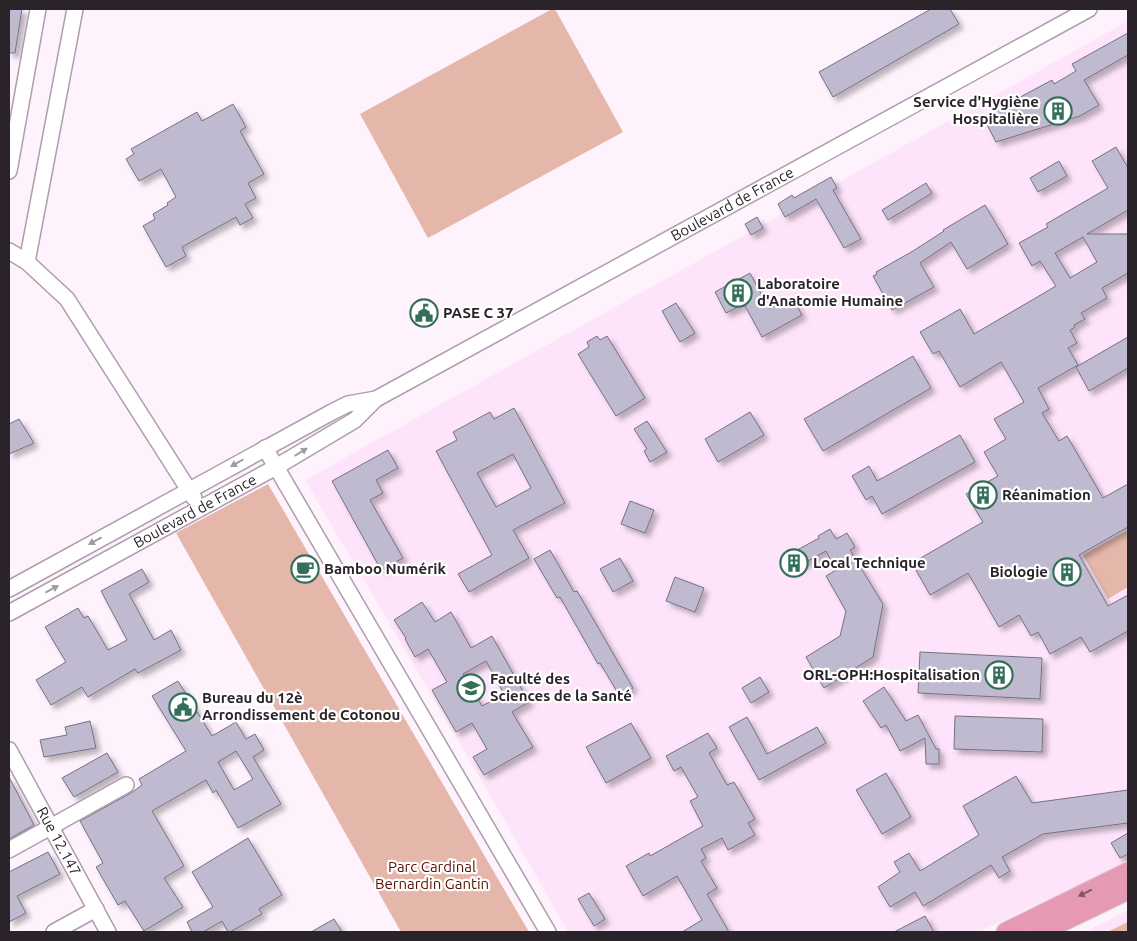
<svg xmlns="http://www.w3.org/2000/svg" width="1137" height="941" font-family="Ubuntu,sans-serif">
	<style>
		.built { fill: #fee4fa }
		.green { fill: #e5b7ab }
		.building { fill: #bfbacf; stroke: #757084; fill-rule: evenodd; filter: url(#shadow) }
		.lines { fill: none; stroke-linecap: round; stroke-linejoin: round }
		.minor-casing { stroke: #af9dad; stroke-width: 18 }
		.major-casing { stroke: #d4d3d4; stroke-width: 21 }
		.minor { stroke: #fff; stroke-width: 15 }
		.major { stroke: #e699b3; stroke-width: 19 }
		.oneway { fill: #9f9c9f }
		.oneway2 { fill: #7f5867 }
		.labels { text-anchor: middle; stroke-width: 4.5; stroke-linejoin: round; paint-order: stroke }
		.poi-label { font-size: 15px; font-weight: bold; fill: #2a2329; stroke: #fff; text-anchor: start }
		.street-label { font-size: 15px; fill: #2a2329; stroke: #fff }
		.park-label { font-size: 15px; fill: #590f00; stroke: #fff }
	</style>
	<defs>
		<filter id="shadow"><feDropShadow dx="4.5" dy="4.5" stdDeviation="2.5" flood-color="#0004"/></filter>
	</defs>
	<rect width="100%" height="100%" fill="#fef2fc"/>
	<!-- built -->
	<path class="built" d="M 1128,21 L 1128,862 L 978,932 L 568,932 L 493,800 L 305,480 Z
		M 1128,910 L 1128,932 L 1086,932 Z"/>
	<!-- green -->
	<path class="green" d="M 552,9 L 555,9 L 623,132 L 428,238 L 360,114 Z
		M 268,484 L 529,932 L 401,932 L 176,533 Z
		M 1126,531 L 1128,534 L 1128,587 L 1108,599 L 1083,555 Z
		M 1128,922 L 1128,932 L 1107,932 Z"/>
	<!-- building -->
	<path class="building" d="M 9,9 L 22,9 L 15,53 L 9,53 Z
		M 931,9 L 950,9 L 959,24 L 833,97 L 819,72 Z
		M 1128,33 L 1128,55 L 1084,80 L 1099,105 L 1080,116 L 996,142 L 983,117 L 1052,80 L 1054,84 L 1076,71 L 1072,64 Z
		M 233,104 L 246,127 L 240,131 L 264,174 L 248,183 L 256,198 L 245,204 L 253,218 L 240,225 L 236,217 L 182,247 L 186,256 L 166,267 L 143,226 L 155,219 L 153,214 L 168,205 L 167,203 L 176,197 L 161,169 L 139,181 L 126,159 L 134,154 L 131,149 L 197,112 L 202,121 Z
		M 1116,147 L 1128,168 L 1128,210 L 1087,234 L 1128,234 L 1128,273 L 1102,288 L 1107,298 L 1081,313 L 1085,319 L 1074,325 L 1075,327 L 1070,330 L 1077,343 L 1068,348 L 1078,365 L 1038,388 L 1049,409 L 1042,413 L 1059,441 L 1067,436 L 1103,498 L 1128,484 L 1128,527 L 1079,555 L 1108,606 L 1128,595 L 1128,631 L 1090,652 L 1081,637 L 1050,654 L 1038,632 L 1031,636 L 1019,615 L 999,627 L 968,573 L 930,595 L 912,563 L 983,522 L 966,494 L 998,476 L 984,452 L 1006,439 L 994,419 L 1024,402 L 1001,362 L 960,387 L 939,351 L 933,354 L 920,332 L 960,309 L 974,334 L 1056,286 L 1040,261 L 1032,266 L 1019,243 L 1048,227 L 1046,224 L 1108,188 L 1092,161 ZM 1083,237 L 1097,262 L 1070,278 L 1055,253 Z
		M 1059,161 L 1067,176 L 1038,192 L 1030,178 Z
		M 831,177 L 837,188 L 833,190 L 861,239 L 844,248 L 816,199 L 785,217 L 778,204 L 792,195 L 794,198 Z
		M 926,183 L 932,193 L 888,220 L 882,210 Z
		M 985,205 L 1008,244 L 967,269 L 951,242 L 920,263 L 934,287 L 892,310 L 873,276 L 877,274 L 876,272 L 913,251 L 944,231 L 943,230 Z
		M 757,217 L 763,228 L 751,235 L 745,224 Z
		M 750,273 L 769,309 L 792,297 L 802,315 L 762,337 L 744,304 L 726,313 L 715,292 Z
		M 676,303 L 695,333 L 680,342 L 662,311 Z
		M 597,336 L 600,340 L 607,336 L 645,398 L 616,416 L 578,354 L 589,347 L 587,342 Z
		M 1128,337 L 1128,368 L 1089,391 L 1076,367 Z
		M 913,356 L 931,388 L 823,451 L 804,419 Z
		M 514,408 L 565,503 L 513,530 L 529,558 L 469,592 L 458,574 L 492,555 L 436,451 L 457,440 L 453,432 L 490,412 L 494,419 ZM 513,454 L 531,488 L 496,507 L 477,473 Z
		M 750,412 L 764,435 L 718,462 L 705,439 Z
		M 19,419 L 34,443 L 9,454 L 9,424 Z
		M 647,421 L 667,452 L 650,462 L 644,451 L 647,449 L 634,429 Z
		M 960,435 L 975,462 L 882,514 L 872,496 L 866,500 L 852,476 L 869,466 L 877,481 Z
		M 388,450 L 398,468 L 376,480 L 383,493 L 370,500 L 403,558 L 381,570 L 332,481 Z
		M 630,501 L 654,510 L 645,533 L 621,524 Z
		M 830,529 L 836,539 L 847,533 L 855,547 L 850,550 L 883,604 L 873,657 L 824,688 L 806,657 L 840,636 L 846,611 L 826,576 L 836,570 L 826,551 L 788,572 L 781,559 L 819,538 L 818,536 Z
		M 550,550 L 574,592 L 577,591 L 633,688 L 619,695 L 600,663 L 598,664 L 560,597 L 557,598 L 534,559 Z
		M 620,558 L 633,581 L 613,592 L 600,569 Z
		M 142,569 L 149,582 L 129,594 L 154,640 L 171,630 L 181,650 L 138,673 L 135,669 L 88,697 L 82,687 L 51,705 L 36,680 L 66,662 L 45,627 L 78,608 L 84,618 L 88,616 L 108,650 L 127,640 L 101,591 Z
		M 675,577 L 704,588 L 695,612 L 666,601 Z
		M 422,602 L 435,622 L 451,612 L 471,648 L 492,636 L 529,702 L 512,712 L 533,747 L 484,775 L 473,757 L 487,749 L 472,723 L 456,732 L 432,690 L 447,682 L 428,649 L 415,657 L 405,639 L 406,638 L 394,620 ZM 486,661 L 504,694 L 482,706 L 463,674 Z
		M 920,652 L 1042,658 L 1040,699 L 918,693 Z
		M 760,677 L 769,692 L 751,703 L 742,688 Z
		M 178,681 L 212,736 L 236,722 L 246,739 L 255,734 L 264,750 L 253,757 L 281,804 L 238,828 L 216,790 L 213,793 L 206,780 L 152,811 L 184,866 L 164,878 L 183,907 L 144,931 L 125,901 L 118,905 L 96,867 L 103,863 L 80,821 L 131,793 L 142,785 L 139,779 L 186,751 L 152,696 ZM 236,751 L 253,779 L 234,790 L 218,762 Z
		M 884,687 L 906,721 L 918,715 L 936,749 L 939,749 L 939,764 L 926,764 L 925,738 L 900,751 L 886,725 L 881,728 L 863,701 Z
		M 955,716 L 1043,719 L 1042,752 L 954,749 Z
		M 747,717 L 767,754 L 817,727 L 826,743 L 759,780 L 729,727 Z
		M 90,721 L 96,748 L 44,757 L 40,740 L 67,735 L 65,727 Z
		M 631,723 L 651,758 L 606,783 L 586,747 Z
		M 708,733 L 717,748 L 709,753 L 727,785 L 734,782 L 755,819 L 748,823 L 755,835 L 728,850 L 722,838 L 701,849 L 706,858 L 701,861 L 717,888 L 707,894 L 729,932 L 682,932 L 702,920 L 677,876 L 643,896 L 626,866 L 649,853 L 650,856 L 703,826 L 690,801 L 698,797 L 681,767 L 674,771 L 666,756 Z
		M 107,753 L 118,772 L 74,797 L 62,778 Z
		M 886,773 L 911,817 L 882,834 L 856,790 Z
		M 1016,776 L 1032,803 L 1128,790 L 1128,823 L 1043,834 L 1002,857 L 1010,871 L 999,878 L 991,865 L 923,906 L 915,892 L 890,907 L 878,887 L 900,872 L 894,862 L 909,853 L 920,871 L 979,835 L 963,806 Z
		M 9,777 L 34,825 L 9,839 Z
		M 1128,833 L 1128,854 L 1120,858 L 1111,843 Z
		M 248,838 L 282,895 L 259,909 L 262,914 L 230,932 L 228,932 L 222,921 L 203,932 L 192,932 L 187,922 L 213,907 L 192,872 Z
		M 48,852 L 60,874 L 17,896 L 26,913 L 9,922 L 9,872 Z
		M 589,893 L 605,919 L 594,926 L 578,899 Z
		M 925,916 L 934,932 L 894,932 Z
		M 334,919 L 342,932 L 311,932 Z"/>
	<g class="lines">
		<!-- minor casing -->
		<g class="minor-casing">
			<g id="minor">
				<path d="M 9,171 L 38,9"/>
				<path d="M 9,251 L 27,262 L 67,299 L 194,498"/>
				<path d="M 27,262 L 75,9"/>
				<path d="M 265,448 L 548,932"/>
				<path d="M 9,589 L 332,412 L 348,404 L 376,399"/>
				<path id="s1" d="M 9,613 L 276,467 L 355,420 L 376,399 L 1089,9"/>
				<path id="s2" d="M 9,750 L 108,932"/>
				<path d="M 9,850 L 126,785"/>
				<path d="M 54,932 L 96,909"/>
			</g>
		</g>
		<!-- major casing -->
		<g class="major-casing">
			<path id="major" d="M 1006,932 L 1128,872
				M 1041,932 L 1128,890"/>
		</g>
		<!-- minor -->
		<use href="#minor" class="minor"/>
		<!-- major -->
		<use href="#major" class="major"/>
	</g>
	<!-- one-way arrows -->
	<defs><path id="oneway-solid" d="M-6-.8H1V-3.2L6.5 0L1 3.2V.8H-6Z" transform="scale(1.25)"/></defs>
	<g class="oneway">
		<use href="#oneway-solid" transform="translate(301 452) rotate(-31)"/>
		<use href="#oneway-solid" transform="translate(237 463) rotate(150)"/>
		<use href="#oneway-solid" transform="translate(95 541) rotate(151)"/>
		<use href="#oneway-solid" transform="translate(52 589) rotate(-28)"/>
	</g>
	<use class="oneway2" href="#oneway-solid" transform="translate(1085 893) rotate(154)"/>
	<!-- icons -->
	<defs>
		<g id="building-ring" transform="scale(1.4375)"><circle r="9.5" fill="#fff" stroke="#336f5a" stroke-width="1.5"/><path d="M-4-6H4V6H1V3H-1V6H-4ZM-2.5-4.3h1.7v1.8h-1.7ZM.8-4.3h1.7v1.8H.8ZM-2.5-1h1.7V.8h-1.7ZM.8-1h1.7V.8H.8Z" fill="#336f5a"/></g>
		<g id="civic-ring" transform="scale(1.4375)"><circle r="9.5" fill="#fff" stroke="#336f5a" stroke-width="1.5"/><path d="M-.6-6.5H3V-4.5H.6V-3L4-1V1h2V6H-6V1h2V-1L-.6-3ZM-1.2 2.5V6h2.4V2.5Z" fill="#336f5a"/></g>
		<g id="cafe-ring" transform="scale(1.4375)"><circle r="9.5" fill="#fff" stroke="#336f5a" stroke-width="1.5"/><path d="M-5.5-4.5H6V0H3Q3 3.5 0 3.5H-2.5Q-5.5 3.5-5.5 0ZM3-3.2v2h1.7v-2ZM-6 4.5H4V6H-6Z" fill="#336f5a"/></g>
		<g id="university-ring" transform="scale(1.4375)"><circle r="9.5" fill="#fff" stroke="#336f5a" stroke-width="1.5"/><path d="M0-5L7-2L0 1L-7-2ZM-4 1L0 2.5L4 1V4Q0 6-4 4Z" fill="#336f5a"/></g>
	</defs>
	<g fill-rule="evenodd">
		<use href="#building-ring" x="1058" y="111"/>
		<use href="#building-ring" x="738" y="293"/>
		<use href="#civic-ring" x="424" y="313"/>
		<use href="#building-ring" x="983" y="495"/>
		<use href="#building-ring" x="794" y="563"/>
		<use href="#cafe-ring" x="305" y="569"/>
		<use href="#building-ring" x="1067" y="572"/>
		<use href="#building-ring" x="999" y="675"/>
		<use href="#university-ring" x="471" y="688"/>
		<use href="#civic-ring" x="183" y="707"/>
	</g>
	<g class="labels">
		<!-- poi labels -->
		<g class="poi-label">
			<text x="1039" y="107" text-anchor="end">Service d'Hygiène<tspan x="1039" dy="17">Hospitalière</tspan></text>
			<text x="757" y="289">Laboratoire<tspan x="757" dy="17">d'Anatomie Humaine</tspan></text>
			<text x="443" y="318">PASE C 37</text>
			<text x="1002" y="500">Réanimation</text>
			<text x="813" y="568">Local Technique</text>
			<text x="324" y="574">Bamboo Numérik</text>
			<text x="1048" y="577" text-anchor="end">Biologie</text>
			<text x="980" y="680" text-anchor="end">ORL-OPH:Hospitalisation</text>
			<text x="490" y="684">Faculté des<tspan x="490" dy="17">Sciences de la Santé</tspan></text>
			<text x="202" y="703">Bureau du 12è<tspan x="202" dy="17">Arrondissement de Cotonou</tspan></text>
		</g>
		<!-- street labels -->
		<g class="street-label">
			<text dy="5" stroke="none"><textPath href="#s1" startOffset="832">Boulevard de France</textPath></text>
			<text dy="5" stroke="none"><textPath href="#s1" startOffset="212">Boulevard de France</textPath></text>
			<text dy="5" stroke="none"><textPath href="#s2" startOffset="104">Rue 12.147</textPath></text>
		</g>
		<!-- park labels -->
		<g class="park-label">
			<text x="432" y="872">Parc Cardinal<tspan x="432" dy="17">Bernardin Gantin</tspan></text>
		</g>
	</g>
	<!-- border -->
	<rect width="1137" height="941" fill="none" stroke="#2a2329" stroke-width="20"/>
</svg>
